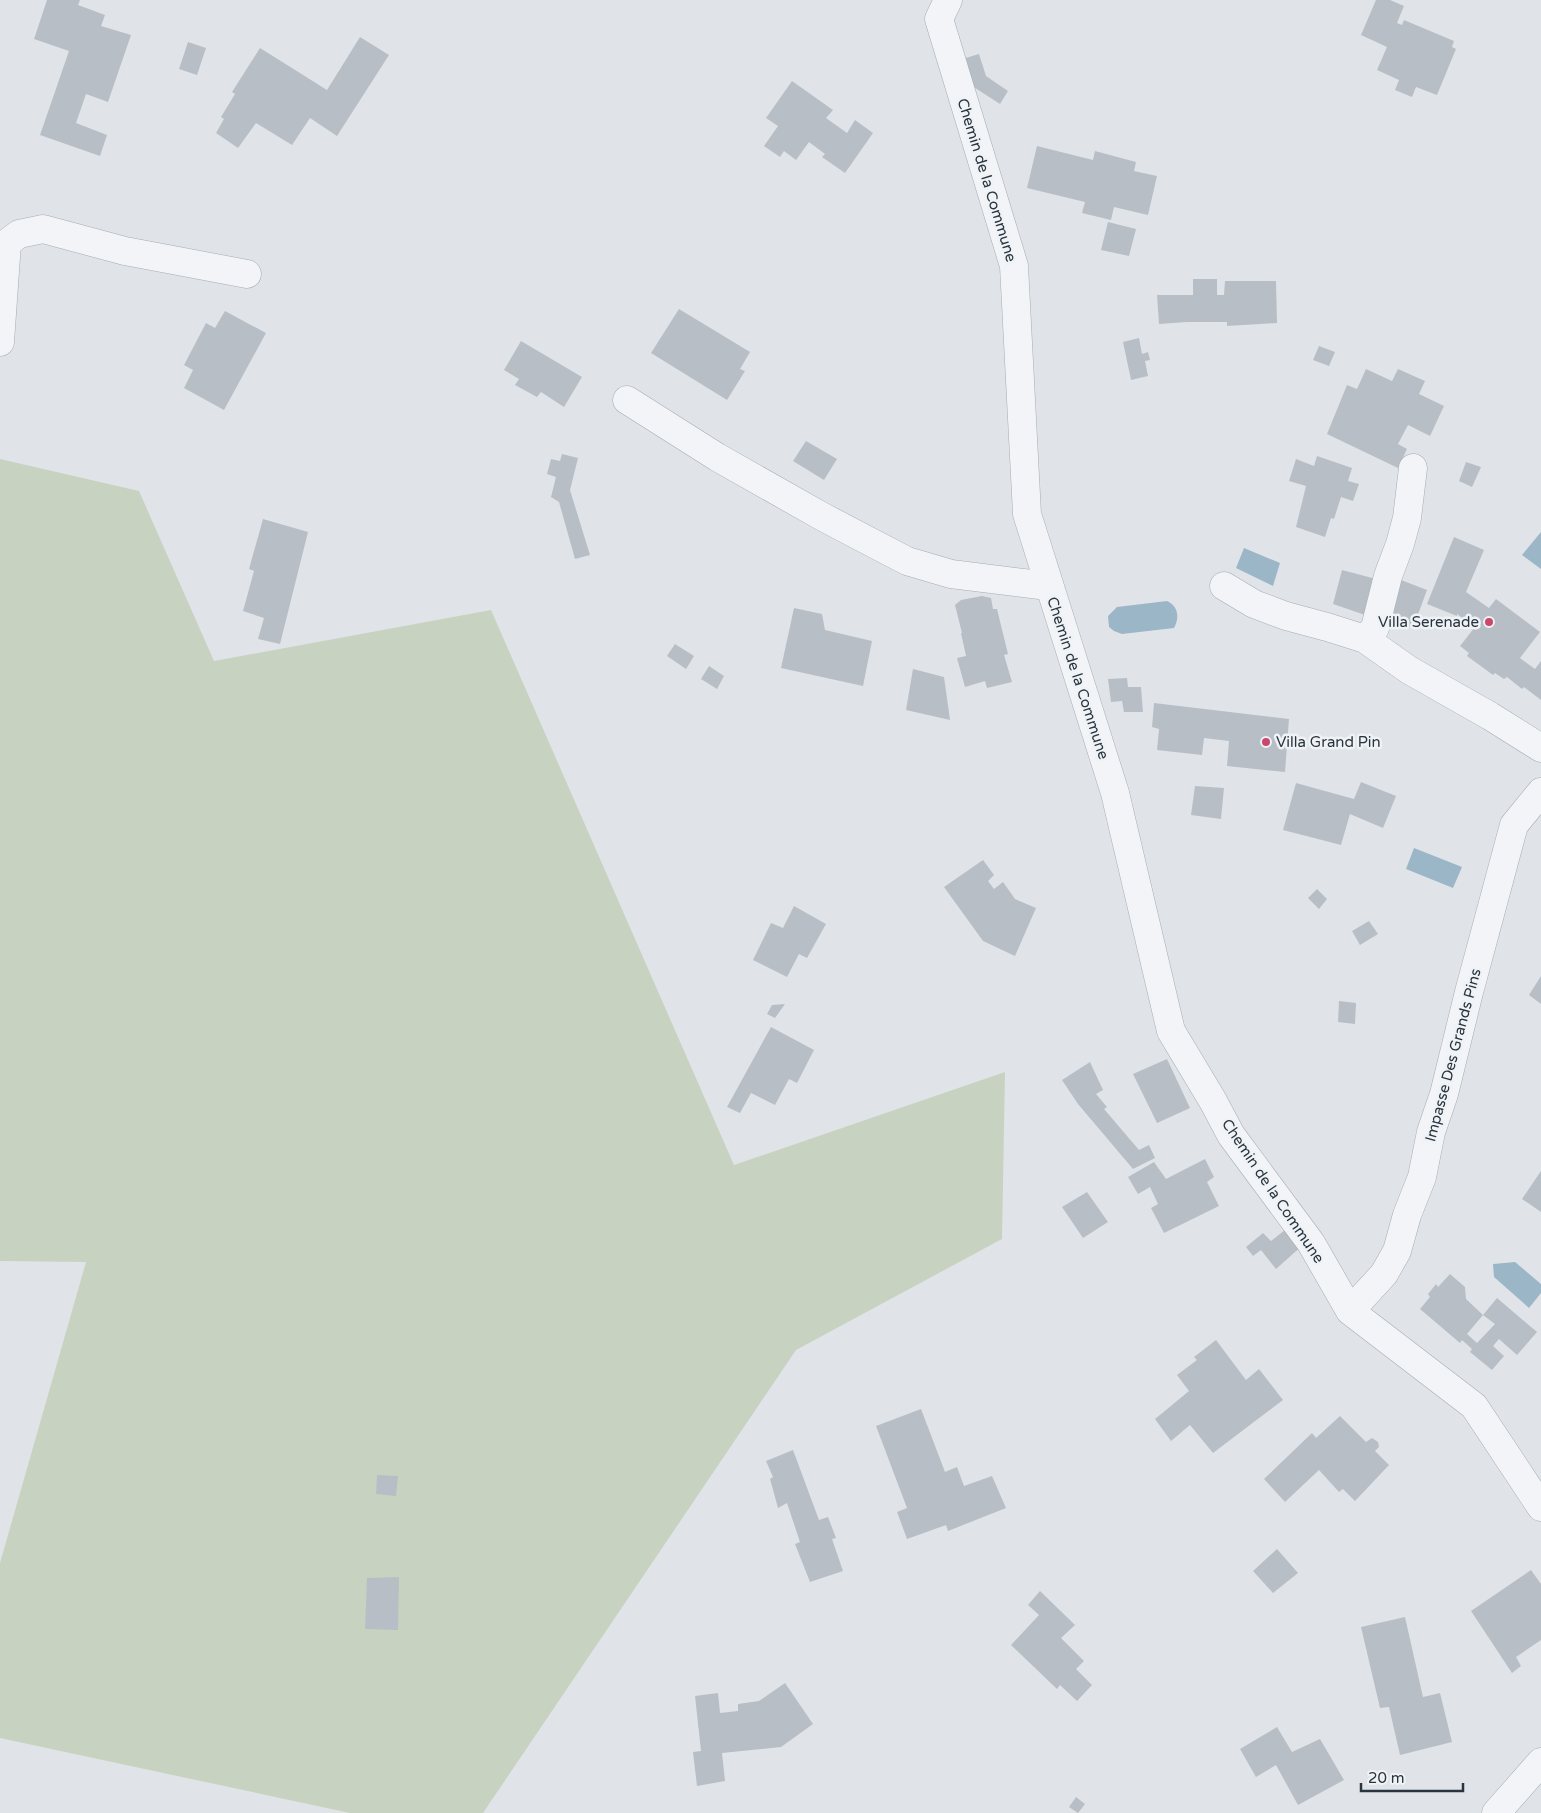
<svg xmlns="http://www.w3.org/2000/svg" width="1541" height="1813" font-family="'Varela Round',sans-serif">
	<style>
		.green { fill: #c8d2c1 }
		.water { fill: #9bb7c7 }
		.building { fill: #b7bec5 }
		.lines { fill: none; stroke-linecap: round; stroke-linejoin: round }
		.minor-casing { stroke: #a5acb2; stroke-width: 29 }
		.minor { stroke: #f2f4f7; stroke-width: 28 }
		.poi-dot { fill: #ca486d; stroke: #eff3f6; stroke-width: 2 }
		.labels { text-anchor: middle; stroke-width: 5; stroke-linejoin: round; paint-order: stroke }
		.street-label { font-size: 15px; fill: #29343f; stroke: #eff3f6 }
		.poi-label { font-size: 15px; fill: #29343f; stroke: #eff3f6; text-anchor: end }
	</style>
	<rect width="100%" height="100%" fill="#e0e4e8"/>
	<!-- green -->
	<path class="green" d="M 0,459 L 139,491 L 214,661 L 491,610 L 734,1165 L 1005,1072 L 1002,1239 L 796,1350 L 483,1813 L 350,1813 L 0,1738 L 0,1563 L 86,1262 L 0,1261 Z"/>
	<!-- water -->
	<path class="water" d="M 1541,532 L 1541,569 L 1522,555 Z
		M 1244,548 L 1280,563 L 1273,586 L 1236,568 Z
		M 1167,601 C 1178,606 1180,617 1174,628 L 1122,634 L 1114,631 L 1109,627 L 1108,616 L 1117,607 Z
		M 1414,848 L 1462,867 L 1453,888 L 1406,869 Z
		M 1515,1262 L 1541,1284 L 1541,1293 L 1529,1308 L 1494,1277 L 1493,1264 Z"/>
	<!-- building -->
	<path class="building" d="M 47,0 L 80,0 L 78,5 L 105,15 L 101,26 L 131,35 L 108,102 L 86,94 L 76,123 L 107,135 L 100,156 L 40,135 L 69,51 L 34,39 Z
		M 1376,0 L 1390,0 L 1404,6 L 1397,23 L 1402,25 L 1404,20 L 1454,41 L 1452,47 L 1456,49 L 1437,95 L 1416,87 L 1412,97 L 1395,90 L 1399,80 L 1377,70 L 1387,47 L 1361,35 Z
		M 360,37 L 389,55 L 337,136 L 310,118 L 292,145 L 256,123 L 238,148 L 216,133 L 224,119 L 221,117 L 235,94 L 232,92 L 260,48 L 327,90 Z
		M 188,42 L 206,48 L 197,75 L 179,69 Z
		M 979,54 L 986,76 L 1008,91 L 1000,104 L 966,82 L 959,60 Z
		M 792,81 L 833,110 L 826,118 L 847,133 L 855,120 L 873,133 L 845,173 L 822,157 L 825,154 L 809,142 L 796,160 L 784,151 L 780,157 L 764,146 L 778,126 L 766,118 Z
		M 1037,146 L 1093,160 L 1095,151 L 1136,162 L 1134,171 L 1157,176 L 1148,215 L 1114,207 L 1111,220 L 1082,213 L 1085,202 L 1027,188 Z
		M 1108,222 L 1136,229 L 1129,256 L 1101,250 Z
		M 1193,279 L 1217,279 L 1217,295 L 1224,295 L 1225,281 L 1276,281 L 1277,323 L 1227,326 L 1227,322 L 1187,322 L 1159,324 L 1157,295 L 1193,295 Z
		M 679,309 L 750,352 L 740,369 L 745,371 L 727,400 L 651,353 Z
		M 225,311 L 266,333 L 224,410 L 184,388 L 193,370 L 184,365 L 206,323 L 215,328 Z
		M 1139,338 L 1142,354 L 1148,352 L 1150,360 L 1145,361 L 1148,376 L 1131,380 L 1123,342 Z
		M 521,341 L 582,377 L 564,407 L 541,392 L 537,397 L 515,385 L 519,379 L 504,370 Z
		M 1319,346 L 1335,352 L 1329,366 L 1313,360 Z
		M 1366,369 L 1392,381 L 1398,369 L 1425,381 L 1419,394 L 1444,406 L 1430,436 L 1408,425 L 1398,444 L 1407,449 L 1398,468 L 1327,434 L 1347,385 L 1357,389 Z
		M 806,441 L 837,459 L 824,480 L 793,461 Z
		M 562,454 L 578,458 L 570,490 L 590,555 L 575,559 L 559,502 L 551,497 L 556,477 L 547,474 L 551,459 L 560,461 Z
		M 1317,456 L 1352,468 L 1348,481 L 1359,484 L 1353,501 L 1341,497 L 1334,519 L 1331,518 L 1325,537 L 1296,527 L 1306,486 L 1289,481 L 1296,459 L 1314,466 Z
		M 1466,462 L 1481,467 L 1472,487 L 1459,481 Z
		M 263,519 L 308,532 L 280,644 L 258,639 L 264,618 L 243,611 L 254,571 L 249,569 Z
		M 1454,537 L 1484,550 L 1466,592 L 1489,608 L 1496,599 L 1540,632 L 1520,658 L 1535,669 L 1541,661 L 1541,700 L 1524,687 L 1522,689 L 1507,677 L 1504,679 L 1495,673 L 1493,675 L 1467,656 L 1469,653 L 1460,646 L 1475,627 L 1457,614 L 1457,616 L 1427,604 Z
		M 1342,570 L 1376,579 L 1365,615 L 1333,604 Z
		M 1401,580 L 1427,590 L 1413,628 L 1386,618 Z
		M 982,596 L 991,598 L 993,609 L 997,609 L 1008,654 L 1004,655 L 1012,682 L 987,688 L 985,681 L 965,687 L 957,658 L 966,656 L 961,633 L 962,633 L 955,605 L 961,600 Z
		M 794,608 L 822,614 L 825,630 L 872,641 L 863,686 L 781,668 Z
		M 675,644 L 694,656 L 686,669 L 667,656 Z
		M 709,666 L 724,676 L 717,689 L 701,679 Z
		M 913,669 L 944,677 L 950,720 L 906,710 Z
		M 1127,678 L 1128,687 L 1141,687 L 1143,712 L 1124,712 L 1122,701 L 1111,702 L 1108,679 Z
		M 1154,703 L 1289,719 L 1285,772 L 1227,766 L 1229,741 L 1204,738 L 1202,755 L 1157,750 L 1159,729 L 1152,727 Z
		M 1361,782 L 1396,796 L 1383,828 L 1350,814 L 1341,845 L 1283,830 L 1296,783 L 1354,799 Z
		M 1195,786 L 1224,788 L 1221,819 L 1191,815 Z
		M 983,860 L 994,875 L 988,881 L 994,889 L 1003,882 L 1015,899 L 1036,908 L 1015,956 L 983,941 L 944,887 Z
		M 1317,889 L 1327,899 L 1319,909 L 1308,898 Z
		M 794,906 L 826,924 L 807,958 L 799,954 L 787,977 L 753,960 L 771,923 L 783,928 Z
		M 1369,921 L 1378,934 L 1360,945 L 1352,931 Z
		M 1541,976 L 1541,1004 L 1529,995 Z
		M 1339,1001 L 1356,1003 L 1355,1024 L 1338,1022 Z
		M 785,1004 L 775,1018 L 767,1014 L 772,1005 Z
		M 771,1027 L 814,1050 L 797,1083 L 789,1079 L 775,1105 L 751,1093 L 740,1113 L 727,1107 Z
		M 1167,1059 L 1190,1108 L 1157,1123 L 1133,1074 Z
		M 1090,1062 L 1103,1090 L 1096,1094 L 1107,1107 L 1104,1109 L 1139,1150 L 1149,1145 L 1155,1158 L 1133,1169 L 1078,1104 L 1062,1080 Z
		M 1205,1159 L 1214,1177 L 1207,1182 L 1219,1206 L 1164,1233 L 1151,1208 L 1158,1204 L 1150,1187 L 1138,1194 L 1128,1177 L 1154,1162 L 1166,1179 Z
		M 1541,1171 L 1541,1212 L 1522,1199 Z
		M 1087,1192 L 1108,1222 L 1083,1238 L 1062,1207 Z
		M 1290,1226 L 1304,1244 L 1276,1269 L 1261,1250 L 1253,1256 L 1246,1247 L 1263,1233 L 1271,1241 Z
		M 1450,1274 L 1465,1287 L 1466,1299 L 1483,1315 L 1467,1334 L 1477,1343 L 1495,1324 L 1483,1315 L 1497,1298 L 1537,1332 L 1517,1355 L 1499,1339 L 1493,1346 L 1504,1356 L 1492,1370 L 1470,1352 L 1472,1349 L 1462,1340 L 1460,1343 L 1420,1309 L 1430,1297 L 1428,1294 L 1436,1284 L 1438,1287 Z
		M 1216,1340 L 1246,1380 L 1259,1369 L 1283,1400 L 1213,1453 L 1190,1425 L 1171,1441 L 1155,1419 L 1189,1391 L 1177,1375 L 1197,1360 L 1194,1357 Z
		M 921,1409 L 945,1472 L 957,1467 L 964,1486 L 992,1476 L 1006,1508 L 948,1531 L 946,1525 L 907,1539 L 897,1512 L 907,1508 L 876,1426 Z
		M 1340,1416 L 1366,1442 L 1372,1438 L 1378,1442 L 1379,1447 L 1375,1451 L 1389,1465 L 1355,1501 L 1343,1489 L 1339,1492 L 1319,1470 L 1285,1502 L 1264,1479 L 1312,1433 L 1316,1438 Z
		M 793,1450 L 819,1520 L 828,1517 L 836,1538 L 832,1539 L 843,1571 L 810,1582 L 795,1544 L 800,1542 L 787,1503 L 778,1508 L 770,1479 L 773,1477 L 766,1461 Z
		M 377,1475 L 398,1476 L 396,1496 L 376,1494 Z
		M 1277,1549 L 1298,1573 L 1273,1593 L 1253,1571 Z
		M 1531,1570 L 1541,1584 L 1541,1640 L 1516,1657 L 1521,1666 L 1512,1673 L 1471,1611 Z
		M 399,1577 L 398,1630 L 365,1629 L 367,1578 Z
		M 1040,1591 L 1075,1625 L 1061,1638 L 1084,1661 L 1076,1669 L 1092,1685 L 1077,1701 L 1060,1685 L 1057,1689 L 1011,1645 L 1039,1615 L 1028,1605 Z
		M 1405,1617 L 1423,1697 L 1440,1693 L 1452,1742 L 1400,1755 L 1389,1707 L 1380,1708 L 1361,1627 Z
		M 785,1683 L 813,1724 L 781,1747 L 722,1753 L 725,1781 L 697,1786 L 693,1752 L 701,1751 L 695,1696 L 718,1693 L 720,1713 L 738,1711 L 738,1704 L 759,1701 Z
		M 1277,1727 L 1292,1752 L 1320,1739 L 1344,1780 L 1298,1805 L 1276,1765 L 1256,1777 L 1240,1749 Z
		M 1076,1797 L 1085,1804 L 1078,1813 L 1069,1807 Z"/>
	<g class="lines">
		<!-- minor casing -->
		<g class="minor-casing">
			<path id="minor" d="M 948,0 L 939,19 L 1014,266 L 1027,514 L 1115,793 L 1171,1031 L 1213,1101 L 1231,1135 L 1311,1243 L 1350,1311 L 1474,1406 L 1541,1507
				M 0,342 L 7,243 L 19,234 L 43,229 L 125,251 L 247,274
				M 627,400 L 717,457 L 823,517 L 907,561 L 951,574 L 1048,586
				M 1224,586 L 1254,604 L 1286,616 L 1327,627 L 1365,639 L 1409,670 L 1490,716 L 1541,748
				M 1365,639 L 1375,628 L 1388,576 L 1400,544 L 1407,518 L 1413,468
				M 1350,1311 L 1384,1274 L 1397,1251 L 1407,1215 L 1422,1177 L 1431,1132 L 1444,1094 L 1469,992 L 1514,825 L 1541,792
				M 1496,1813 L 1541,1762"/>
		</g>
		<!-- minor -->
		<use href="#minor" class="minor"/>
	</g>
	<!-- markers -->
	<g class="poi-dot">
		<circle cx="1489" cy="622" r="5"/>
		<circle cx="1266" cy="742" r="5"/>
	</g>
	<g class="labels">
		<!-- street labels -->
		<g class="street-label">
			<text transform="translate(987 180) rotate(73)" y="5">Chemin de la Commune</text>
			<text transform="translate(1078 678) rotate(72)" y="5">Chemin de la Commune</text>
			<text transform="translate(1453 1055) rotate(-75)" y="5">Impasse Des Grands Pins</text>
			<text transform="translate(1273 1191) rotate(56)" y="5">Chemin de la Commune</text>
		</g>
		<!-- poi labels -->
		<g class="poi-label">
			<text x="1479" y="627">Villa Serenade</text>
			<text x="1276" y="747" text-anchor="start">Villa Grand Pin</text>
		</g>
	</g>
	<!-- scale -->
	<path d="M1361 1783v8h102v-8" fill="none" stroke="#29343f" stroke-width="2.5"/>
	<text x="1368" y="1783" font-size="15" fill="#29343f" stroke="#eff3f6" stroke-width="4" paint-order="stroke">20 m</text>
</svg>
